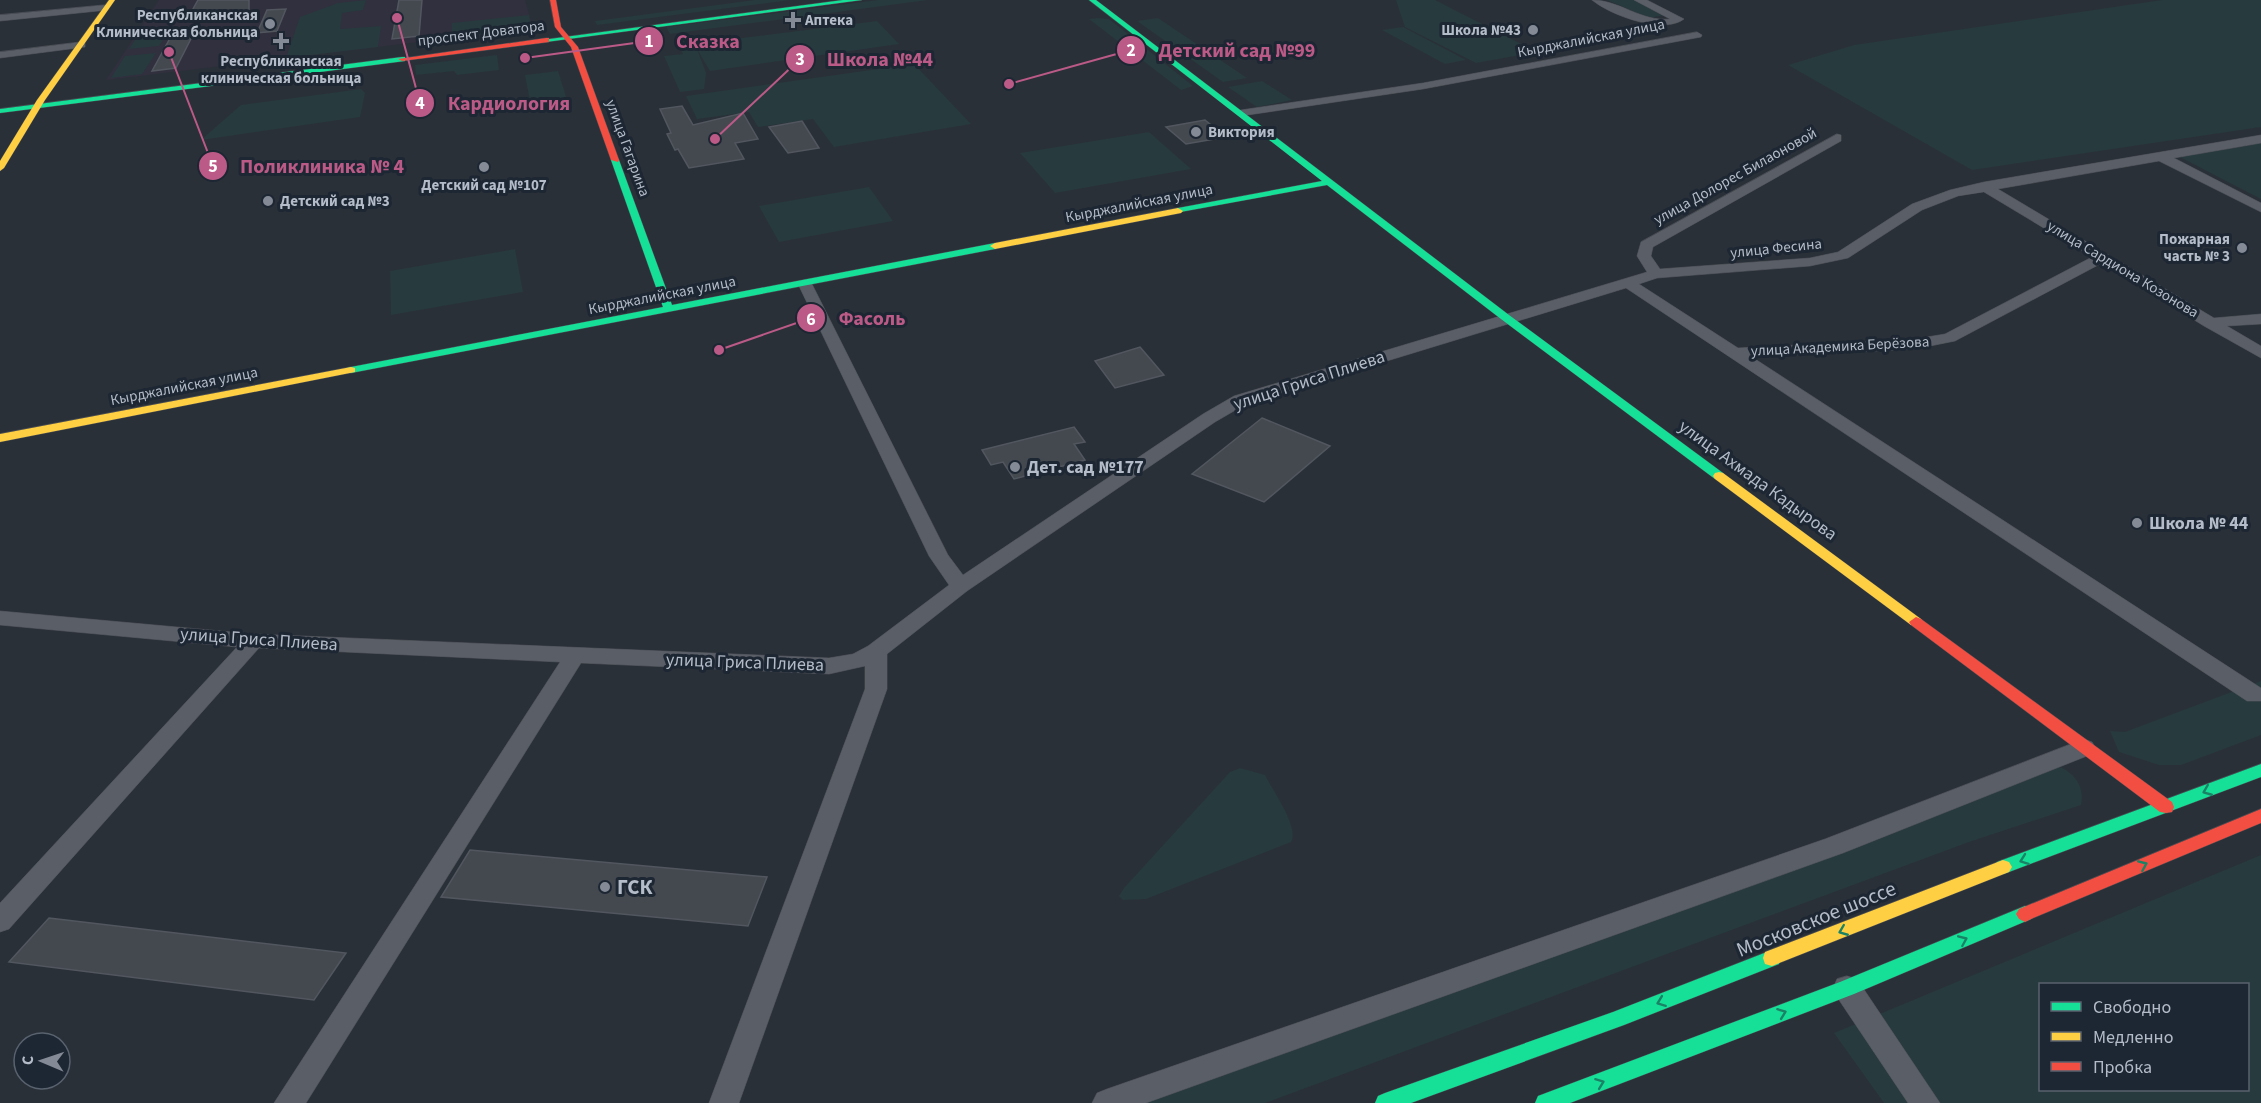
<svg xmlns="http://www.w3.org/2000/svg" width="2261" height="1103" font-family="'Source Sans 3',sans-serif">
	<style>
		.medical { fill: #31303e }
		.green { fill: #273a3e; fill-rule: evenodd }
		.building { fill: #444950; stroke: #52575f; stroke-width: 1.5 }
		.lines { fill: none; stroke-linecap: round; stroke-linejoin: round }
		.street-casing { stroke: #484c53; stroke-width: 1 }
		.fast-casing { stroke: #484c53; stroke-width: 1 }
		.slow-casing { stroke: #484c53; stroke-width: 1 }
		.jam-casing { stroke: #484c53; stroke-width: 1 }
		.street { fill: #5a5e66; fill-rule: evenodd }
		.fast { fill: #16e098; fill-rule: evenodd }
		.slow { fill: #ffcf43; fill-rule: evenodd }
		.jam { fill: #f24e42; fill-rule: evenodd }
		.oneway { stroke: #1a8366 }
		.poi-dot { fill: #848b96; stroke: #1d2633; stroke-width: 2 }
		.labels { text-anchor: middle; stroke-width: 6; stroke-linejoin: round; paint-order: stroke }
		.far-poi-label { font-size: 15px; font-weight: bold; fill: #b4bcc9; stroke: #1d2633; text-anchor: end }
		.far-street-label { font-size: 15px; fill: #b4bcc9; stroke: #1d2633 }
		.street-label { font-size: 18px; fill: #b4bcc9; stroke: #1d2633 }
		.poi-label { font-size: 18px; font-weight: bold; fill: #b4bcc9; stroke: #1d2633; text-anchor: start }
		.near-poi-label { font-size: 21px; font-weight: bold; fill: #b4bcc9; stroke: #1d2633; text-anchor: start }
		.near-street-label { font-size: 21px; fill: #b4bcc9; stroke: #1d2633 }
		.leader { fill: none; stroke: #bc5a87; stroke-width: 2 }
		.callout-dot { fill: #bc5a87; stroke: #1d2633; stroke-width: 2 }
		.mark-label { font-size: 18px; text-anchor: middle; font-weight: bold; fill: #fff }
		.callout-label { font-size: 20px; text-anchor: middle; font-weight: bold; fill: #bc5a87; stroke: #1d2633; stroke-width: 6; stroke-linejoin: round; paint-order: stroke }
	</style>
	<rect width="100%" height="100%" fill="#2a3038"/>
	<!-- medical -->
	<path class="medical" d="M 159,0 L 525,0 L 533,28 L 106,80 Z"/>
	<!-- green -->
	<path class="green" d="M 366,0 L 363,10 L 342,13 L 340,29 L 381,26 L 378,47 L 286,58 L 300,17 L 338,3 Z
		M 755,0 L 791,0 L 597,25 L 595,21 Z
		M 878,0 L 928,0 L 670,34 L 666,27 Z
		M 1396,0 L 1435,0 L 1537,52 L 1476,63 L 1405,27 Z
		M 1607,0 L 1636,0 L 1671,14 L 1649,18 Z
		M 2162,0 L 2261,0 L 2261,127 L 1972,170 L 1788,65 L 1854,45 Z
		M 529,15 L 531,28 L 452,38 L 452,23 Z
		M 1098,18 L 1109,19 L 1193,86 L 1181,90 L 1089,19 Z
		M 1158,18 L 1247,78 L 1223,82 L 1137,21 Z
		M 877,21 L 899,44 L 710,71 L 697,49 L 706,73 L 704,89 L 680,92 L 664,56 L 683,54 L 679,46 Z
		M 1403,27 L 1466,60 L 1445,64 L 1382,30 Z
		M 170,29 L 159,46 L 129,49 L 141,31 Z
		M 156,53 L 142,74 L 111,78 L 125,56 Z
		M 497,55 L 499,70 L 457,75 L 454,71 L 416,75 L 415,65 Z
		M 914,64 L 971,124 L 834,147 L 813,119 L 758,127 L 749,112 L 697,119 L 686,96 Z
		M 558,71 L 569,106 L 532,111 L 525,75 Z
		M 1262,81 L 1292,100 L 1257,107 L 1228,87 Z
		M 361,89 L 365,93 L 360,117 L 201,140 L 241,105 Z
		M 1149,132 L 1191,169 L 1055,193 L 1020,153 Z
		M 2261,140 L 2261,199 L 2176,155 Z
		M 869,187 L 893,221 L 779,242 L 759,206 Z
		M 515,249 L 523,292 L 391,315 L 390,271 Z
		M 2261,681 L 2261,735 L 2181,765 L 2159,765 L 2119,752 L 2110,731 L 2125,732 Z
		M 2055,765 C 2074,772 2085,785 2081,805 L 1969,842 L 1265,1103 L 1118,1103 Z
		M 1240,768 L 1265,775 C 1272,789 1300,828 1291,842 L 1146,899 L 1123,900 L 1119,896 L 1124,888 L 1230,772 Z
		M 2261,855 L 2261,1103 L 1884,1103 L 1834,1033 ZM 2040,984 L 2248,984 L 2248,1090 L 2040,1090 Z"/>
	<!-- building -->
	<path class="building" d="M 198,0 L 249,0 L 249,10 L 189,16 Z
		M 399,0 L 422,0 L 419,36 L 392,39 Z
		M 286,9 L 277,31 L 257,33 L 267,10 Z
		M 196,29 L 176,68 L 152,71 L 174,31 Z
		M 682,106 L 693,125 L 743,113 L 758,139 L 735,143 L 744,159 L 689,168 L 678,149 L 675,150 L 667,134 L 671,133 L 660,109 Z
		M 1205,120 L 1226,137 L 1186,144 L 1166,127 Z
		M 802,121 L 819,148 L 788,153 L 769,127 Z
		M 1140,347 L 1164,375 L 1115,388 L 1095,361 Z
		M 1262,418 L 1330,446 L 1264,502 L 1192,474 Z
		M 1074,427 L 1085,442 L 1074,444 L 1085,460 L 1014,479 L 1003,462 L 991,465 L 982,450 Z
		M 470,850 L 767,877 L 748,926 L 441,897 Z
		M 49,918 L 346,953 L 314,1000 L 9,962 Z"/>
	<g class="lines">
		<!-- street casing -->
		<g class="street-casing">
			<path id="street" d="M 1592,0 C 1620,0 1641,22 1670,19 L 1634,0 L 1647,0 L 1684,19 C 1663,35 1610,15 1592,0 Z
				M 105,5 L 108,6 L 108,10 L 0,21 L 0,15 Z
				M 1697,32 L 1702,35 L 1701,37 L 1423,89 L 1241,116 L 1235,113 L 1241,110 L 1423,83 Z
				M 81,42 L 85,43 L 85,47 L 0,58 L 0,52 Z
				M 1837,134 L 1841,135 L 1841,141 L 1653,247 L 1651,256 L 1660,269 L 1810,258 L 1838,252 L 1912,204 L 1950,190 L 1984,182 L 2261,135 L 2261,143 L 2174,158 L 2261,203 L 2261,212 L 2159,161 L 1998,189 L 2214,318 L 2261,314 L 2261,324 L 2227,326 L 2261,346 L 2261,358 L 2204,326 L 2102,263 L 1955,341 L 1915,349 L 1752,357 L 2261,688 L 2261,701 L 2247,701 L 1626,288 L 1246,404 L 1215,422 L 967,591 L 887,654 L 887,689 L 739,1103 L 709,1103 L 865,689 L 865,666 L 829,674 L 581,663 L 306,1103 L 274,1103 L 560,662 L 259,648 L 9,929 L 0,932 L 0,903 L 237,647 L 0,625 L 0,611 L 254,634 L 829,658 L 853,654 L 868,646 L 949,585 L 929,556 L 798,284 L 800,281 L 805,280 L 812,284 L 948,555 L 963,575 L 1203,414 L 1234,396 L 1647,272 L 1637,256 L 1641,242 ZM 1984,192 L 2092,257 L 1945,334 L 1915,339 L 1738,348 L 1639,284 L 1657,278 L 1810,266 L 1848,258 L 1922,210 L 1958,196 Z
				M 2084,739 L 2092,742 L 2096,748 L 2092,754 L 1843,853 L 1146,1103 L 1092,1103 L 1097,1093 L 1107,1089 L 1825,839 Z
				M 1847,976 L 1857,979 L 1940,1103 L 1908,1103 L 1837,997 L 1833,988 L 1837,979 Z"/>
		</g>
		<!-- fast casing -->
		<g class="fast-casing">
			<path id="fast" d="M 843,0 L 862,0 L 546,42 L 542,40 Z
				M 1089,0 L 1096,0 L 1509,315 L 1723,473 L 1725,476 L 1723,479 L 1715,479 L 1501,319 L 1327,185 L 1175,213 L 1173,211 L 1178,208 L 1322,181 Z
				M 402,57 L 405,57 L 405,61 L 0,113 L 0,109 Z
				M 615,157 L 619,160 L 672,305 L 995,243 L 1000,246 L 995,249 L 351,373 L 347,372 L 347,368 L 351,367 L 663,307 L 611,160 Z
				M 2261,764 L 2261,777 L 2009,872 L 2003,874 L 1997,872 L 1994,867 L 1997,862 Z
				M 2025,906 L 2031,909 L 2034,914 L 2031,919 L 1854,994 L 1570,1103 L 1535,1103 L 1538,1096 L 1840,982 Z
				M 1772,950 L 1779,952 L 1781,958 L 1779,964 L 1624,1025 L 1411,1103 L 1375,1103 L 1378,1096 L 1385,1093 L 1613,1012 Z"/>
		</g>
		<!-- slow casing -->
		<g class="slow-casing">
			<path id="slow" d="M 109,0 L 115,0 L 45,100 L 4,168 L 0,171 L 0,161 L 37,100 Z
				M 1178,208 L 1183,211 L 1181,213 L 995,249 L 990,246 L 995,243 Z
				M 351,367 L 355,368 L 355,372 L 0,442 L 0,434 Z
				M 1719,472 L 1723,473 L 1921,619 L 1923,622 L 1921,625 L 1911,625 L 1715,479 L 1713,476 L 1715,473 Z
				M 2003,860 L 2009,862 L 2012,867 L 2009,872 L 1772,966 L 1765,964 L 1763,958 L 1765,952 Z"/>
		</g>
		<!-- jam casing -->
		<g class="jam-casing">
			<path id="jam" d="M 550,0 L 556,0 L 561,27 L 578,47 L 619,160 L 618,162 L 611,160 L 571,47 L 555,27 Z
				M 546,38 L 549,38 L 549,42 L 402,61 L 398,59 Z
				M 1916,617 L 1921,619 L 2172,802 L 2174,807 L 2172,812 L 2166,813 L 2160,812 L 1911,625 L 1909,622 Z
				M 2261,809 L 2261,823 L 2031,919 L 2025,922 L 2019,919 L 2016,914 L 2019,909 Z"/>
		</g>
		<!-- street -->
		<use href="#street" class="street"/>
		<!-- fast -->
		<use href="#fast" class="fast"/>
		<!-- slow -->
		<use href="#slow" class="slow"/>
		<!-- jam -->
		<use href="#jam" class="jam"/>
	</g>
	<!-- one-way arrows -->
	<defs><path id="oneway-chevron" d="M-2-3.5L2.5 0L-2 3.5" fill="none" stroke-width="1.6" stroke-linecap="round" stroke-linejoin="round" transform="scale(1.5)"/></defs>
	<g class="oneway">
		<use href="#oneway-chevron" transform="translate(2207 791) rotate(158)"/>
		<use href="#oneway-chevron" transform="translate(2024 860) rotate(160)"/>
		<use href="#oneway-chevron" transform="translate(2143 865) rotate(-23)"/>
		<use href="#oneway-chevron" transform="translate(1843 931) rotate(158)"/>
		<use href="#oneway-chevron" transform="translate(1963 940) rotate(-23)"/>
		<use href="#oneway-chevron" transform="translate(1661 1002) rotate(159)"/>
		<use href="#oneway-chevron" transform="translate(1782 1013) rotate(-21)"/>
		<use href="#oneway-chevron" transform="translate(1600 1083) rotate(-21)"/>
	</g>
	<!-- markers -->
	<g class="poi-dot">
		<path d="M790 11h6v6h6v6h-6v6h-6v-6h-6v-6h6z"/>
		<circle cx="270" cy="24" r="6"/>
		<circle cx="1533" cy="30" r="6"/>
		<path d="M278 32h6v6h6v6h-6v6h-6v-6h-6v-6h6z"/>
		<circle cx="1196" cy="132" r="6"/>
		<circle cx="484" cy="167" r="6"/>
		<circle cx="268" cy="201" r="6"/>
		<circle cx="2242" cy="248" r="6"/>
		<circle cx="1015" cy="467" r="6"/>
		<circle cx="2137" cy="523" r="6"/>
		<circle cx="605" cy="887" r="6"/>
	</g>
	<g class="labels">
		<!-- far-poi labels -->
		<g class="far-poi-label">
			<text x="258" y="20">Республиканская<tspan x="258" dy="17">Клиническая больница</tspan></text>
			<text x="805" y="25" text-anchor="start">Аптека</text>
			<text x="1521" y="35">Школа №43</text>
			<text x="281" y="66" text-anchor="middle">Республиканская<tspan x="281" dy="17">клиническая больница</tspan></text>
			<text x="1208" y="137" text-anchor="start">Виктория</text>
			<text x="484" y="190" text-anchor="middle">Детский сад №107</text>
			<text x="280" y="206" text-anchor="start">Детский сад №3</text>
			<text x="2230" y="244">Пожарная<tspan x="2230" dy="17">часть № 3</tspan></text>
		</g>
		<!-- far-street labels -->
		<g class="far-street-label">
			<text transform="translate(481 33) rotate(-7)" y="5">проспект Доватора</text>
			<text transform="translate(1591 38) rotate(-11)" y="5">Кырджалийская улица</text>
			<text transform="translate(628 148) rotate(70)" y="5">улица Гагарина</text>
			<text transform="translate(1735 176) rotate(-29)" y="5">улица Долорес Билаоновой</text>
			<text transform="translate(1139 203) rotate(-11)" y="5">Кырджалийская улица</text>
			<text transform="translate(1776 248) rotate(-6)" y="5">улица Фесина</text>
			<text transform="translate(2123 269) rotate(31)" y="5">улица Сардиона Козонова</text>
			<text transform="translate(662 295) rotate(-11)" y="5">Кырджалийская улица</text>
			<text transform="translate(1840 346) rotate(-3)" y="5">улица Академика Берёзова</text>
			<text transform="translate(184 386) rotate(-11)" y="5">Кырджалийская улица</text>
		</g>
		<!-- street labels -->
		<g class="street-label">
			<text transform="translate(1309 380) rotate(-18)" y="6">улица Гриса Плиева</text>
			<text transform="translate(1758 480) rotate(36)" y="6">улица Ахмада Кадырова</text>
			<text transform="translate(259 639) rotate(4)" y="6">улица Гриса Плиева</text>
			<text transform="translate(745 662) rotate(2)" y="6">улица Гриса Плиева</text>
		</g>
		<!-- poi labels -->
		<g class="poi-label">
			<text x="1027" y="473">Дет. сад №177</text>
			<text x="2149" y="529">Школа № 44</text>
		</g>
		<!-- near-poi labels -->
		<g class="near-poi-label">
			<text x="617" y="894">ГСК</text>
		</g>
		<!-- near-street labels -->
		<g class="near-street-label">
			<text transform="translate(1816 919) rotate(-22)" y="7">Московское шоссе</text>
		</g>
	</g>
	<!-- callouts -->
	<path class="leader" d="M525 58L649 41M1009 84L1131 50M715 139L800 59M397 18L420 103M169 52L213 166M719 350L811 318"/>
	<g class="callout-dot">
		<circle cx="525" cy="58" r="6"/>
		<circle cx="1009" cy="84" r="6"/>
		<circle cx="715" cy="139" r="6"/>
		<circle cx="397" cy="18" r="6"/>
		<circle cx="169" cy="52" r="6"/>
		<circle cx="719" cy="350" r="6"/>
		<circle cx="649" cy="41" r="15"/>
		<circle cx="1131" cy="50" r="15"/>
		<circle cx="800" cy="59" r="15"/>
		<circle cx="420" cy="103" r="15"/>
		<circle cx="213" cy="166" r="15"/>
		<circle cx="811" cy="318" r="15"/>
	</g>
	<g class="mark-label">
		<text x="649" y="47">1</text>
		<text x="1131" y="56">2</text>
		<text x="800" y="65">3</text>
		<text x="420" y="109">4</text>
		<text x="213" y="172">5</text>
		<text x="811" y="325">6</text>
	</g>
	<g class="callout-label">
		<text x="708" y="48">Сказка</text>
		<text x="1237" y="57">Детский сад №99</text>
		<text x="880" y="66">Школа №44</text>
		<text x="509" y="110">Кардиология</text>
		<text x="322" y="173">Поликлиника № 4</text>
		<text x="872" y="325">Фасоль</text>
	</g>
	<!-- legend -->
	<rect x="2039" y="983" width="210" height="108" fill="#1d2633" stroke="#59626f" stroke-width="1.5"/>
	<rect x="2051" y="1002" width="30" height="9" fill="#16e098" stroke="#59626f" stroke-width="1.5"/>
	<text x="2093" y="1013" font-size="18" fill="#b4bcc9">Свободно</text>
	<rect x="2051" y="1032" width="30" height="9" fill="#ffcf43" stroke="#59626f" stroke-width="1.5"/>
	<text x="2093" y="1043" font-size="18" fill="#b4bcc9">Медленно</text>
	<rect x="2051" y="1062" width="30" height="9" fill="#f24e42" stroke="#59626f" stroke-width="1.5"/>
	<text x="2093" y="1073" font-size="18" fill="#b4bcc9">Пробка</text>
	<!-- north arrow -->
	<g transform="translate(42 1061) rotate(272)"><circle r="28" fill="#1d2633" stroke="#59626f" stroke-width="1.5"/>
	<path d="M0-4.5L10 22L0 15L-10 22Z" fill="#848b96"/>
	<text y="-9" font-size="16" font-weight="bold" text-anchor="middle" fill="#b4bcc9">С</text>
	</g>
</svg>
